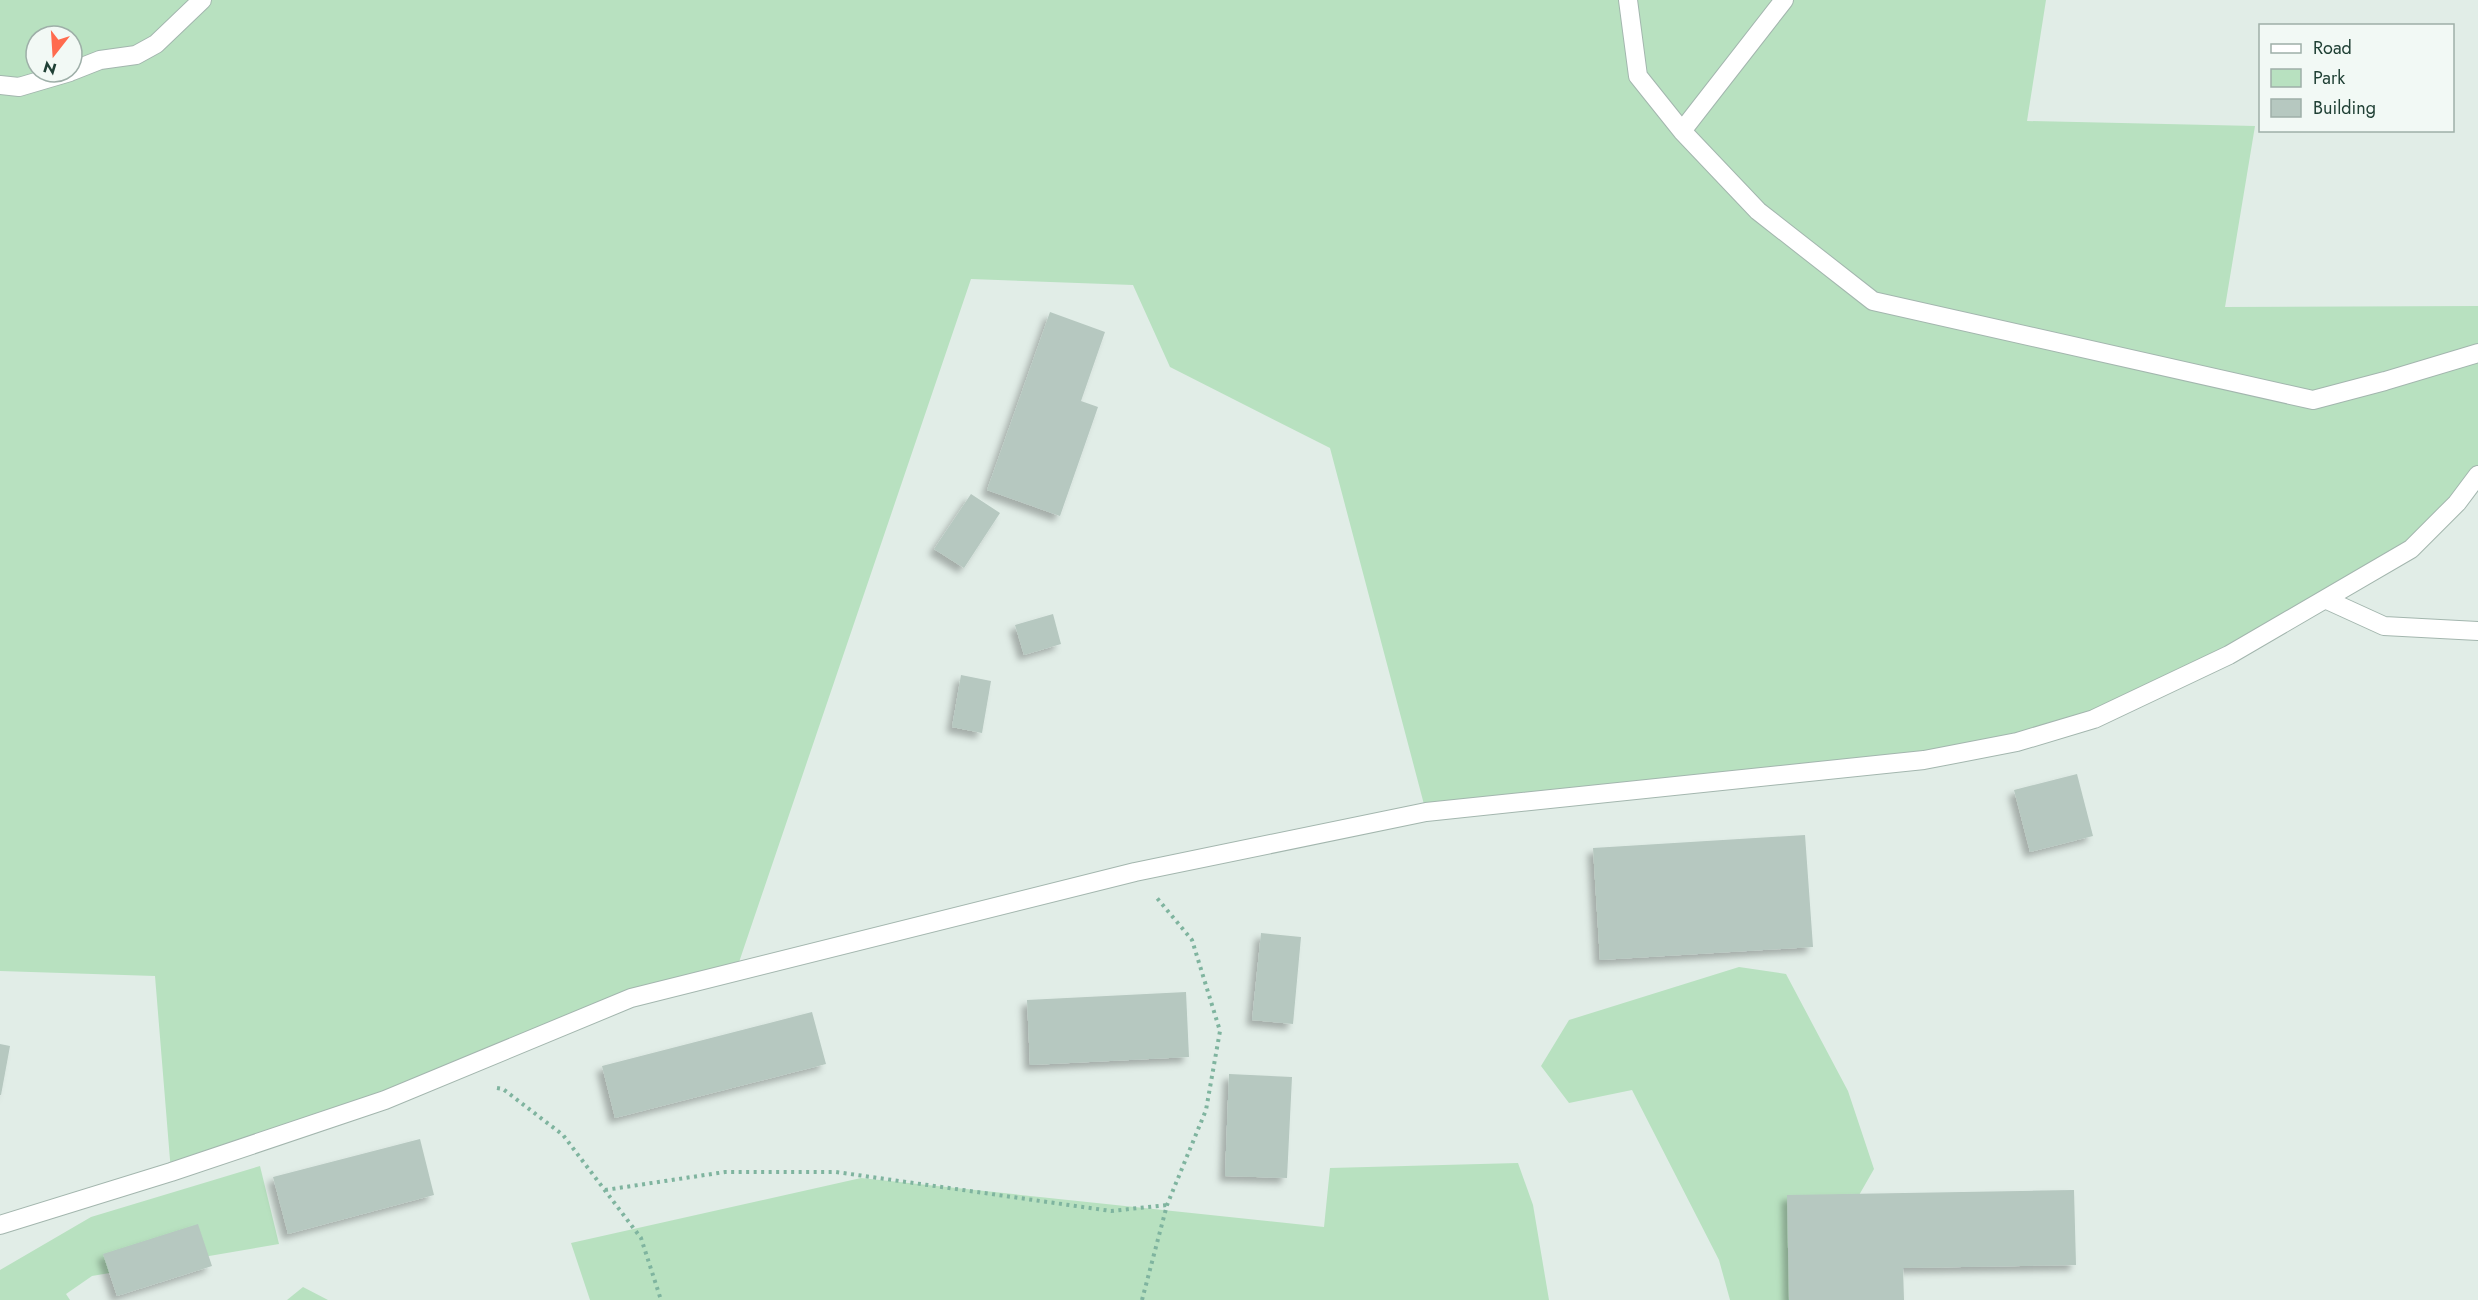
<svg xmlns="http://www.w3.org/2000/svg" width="2478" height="1300" font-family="Jost,sans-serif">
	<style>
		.green { fill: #b8e1c0; fill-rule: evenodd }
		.building { fill: #b6c8c0; filter: url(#shadow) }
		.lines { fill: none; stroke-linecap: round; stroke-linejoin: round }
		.minor-casing { stroke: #a3b6ae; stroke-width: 20 }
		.tertiary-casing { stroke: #a3b6ae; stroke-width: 20 }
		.path { stroke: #7fb49f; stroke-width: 4; stroke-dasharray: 3 4.5; stroke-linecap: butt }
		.minor { stroke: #fff; stroke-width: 18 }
		.tertiary { stroke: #fff; stroke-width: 18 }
	</style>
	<defs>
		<filter id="shadow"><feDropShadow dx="-5.5" dy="5.5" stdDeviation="3" flood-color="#0004"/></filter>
	</defs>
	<rect width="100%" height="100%" fill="#e1ede7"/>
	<!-- green -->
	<path class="green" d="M 0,0 L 2046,0 L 2027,121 L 2255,126 L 2225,307 L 2478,306 L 2478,475 L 2411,549 L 2229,655 L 2017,742 L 1426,812 L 1330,448 L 1170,367 L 1133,285 L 971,279 L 736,971 L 631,998 L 171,1172 L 155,976 L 0,971 ZM 36,36 L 72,36 L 72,72 L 36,72 Z
		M 1739,967 L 1786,974 L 1848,1091 L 1874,1169 L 1819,1265 L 1824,1300 L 1730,1300 L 1719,1260 L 1632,1090 L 1569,1103 L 1541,1066 L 1569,1020 Z
		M 1518,1163 L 1533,1205 L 1549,1300 L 590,1300 L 571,1243 L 861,1178 L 1324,1227 L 1330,1168 Z
		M 260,1166 L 279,1244 L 92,1276 L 66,1294 L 70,1300 L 0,1300 L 0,1270 L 91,1217 Z
		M 303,1287 L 328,1300 L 287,1300 Z"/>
	<!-- building -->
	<path class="building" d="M 1050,312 L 1105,332 L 1081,401 L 1098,407 L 1060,516 L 987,490 Z
		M 971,494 L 1000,513 L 964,568 L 934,549 Z
		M 1053,614 L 1061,644 L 1024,655 L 1015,625 Z
		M 961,675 L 991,681 L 982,733 L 952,727 Z
		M 2077,774 L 2093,836 L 2030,852 L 2014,790 Z
		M 1805,835 L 1813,947 L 1600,960 L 1593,848 Z
		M 1261,933 L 1301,937 L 1293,1024 L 1252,1020 Z
		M 1186,992 L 1189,1057 L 1030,1065 L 1027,1000 Z
		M 812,1012 L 826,1064 L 615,1118 L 602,1066 Z
		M 0,1044 L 10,1046 L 1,1095 L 0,1095 Z
		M 1229,1074 L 1292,1077 L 1287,1178 L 1225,1176 Z
		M 420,1139 L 434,1195 L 288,1234 L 273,1177 Z
		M 2074,1190 L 2076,1265 L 1903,1268 L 1904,1300 L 1789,1300 L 1787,1195 Z
		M 198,1224 L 212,1266 L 117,1296 L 103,1254 Z"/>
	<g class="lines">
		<!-- minor casing -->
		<g class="minor-casing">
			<path id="minor" d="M 1628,0 L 1638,76 L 1682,131 L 1758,211 L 1873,301 L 2313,400 L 2385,381 L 2478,353
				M 72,71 L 100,60 L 136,55 L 156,44 L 202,0
				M 0,85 L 19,87 L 70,72
				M 1682,131 L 1784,0
				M 2327,600 L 2384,626 L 2478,631"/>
		</g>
		<!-- tertiary casing -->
		<g class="tertiary-casing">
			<path id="tertiary" d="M 0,1225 L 171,1172 L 385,1100 L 631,998 L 1135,872 L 1426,812 L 1924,760 L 2017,742 L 2094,719 L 2229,655 L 2411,549 L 2457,503 L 2478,475"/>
		</g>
		<!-- path -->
		<path class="path" d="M 497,1088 L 503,1089 L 563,1135 L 641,1238 L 661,1300
			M 605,1190 L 725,1172 L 836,1172 L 1111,1211 L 1167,1205
			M 1142,1300 L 1167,1205 L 1206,1110 L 1220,1031 L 1192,940 L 1157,898"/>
		<!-- minor -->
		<use href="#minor" class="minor"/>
		<!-- tertiary -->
		<use href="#tertiary" class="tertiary"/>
	</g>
	<!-- legend -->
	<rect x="2259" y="24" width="195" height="108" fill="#f2f9f5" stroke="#9eafa8" stroke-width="1.5"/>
	<rect x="2271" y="44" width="30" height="9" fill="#ffffff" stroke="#9eafa8" stroke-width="1.5"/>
	<text x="2313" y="54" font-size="18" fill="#204035">Road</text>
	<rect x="2271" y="69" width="30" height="18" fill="#b8e1c0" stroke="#9eafa8" stroke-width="1.5"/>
	<text x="2313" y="84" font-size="18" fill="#204035">Park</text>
	<rect x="2271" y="99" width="30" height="18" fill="#b6c8c0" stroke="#9eafa8" stroke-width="1.5"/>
	<text x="2313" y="114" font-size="18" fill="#204035">Building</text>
	<!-- north arrow -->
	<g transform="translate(54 54) rotate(197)"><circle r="28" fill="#f2f9f5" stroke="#9eafa8" stroke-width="1.5"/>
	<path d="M0-4.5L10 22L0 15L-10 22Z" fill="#ff6b4e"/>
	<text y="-9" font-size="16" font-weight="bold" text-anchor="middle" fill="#204035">N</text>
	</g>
</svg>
